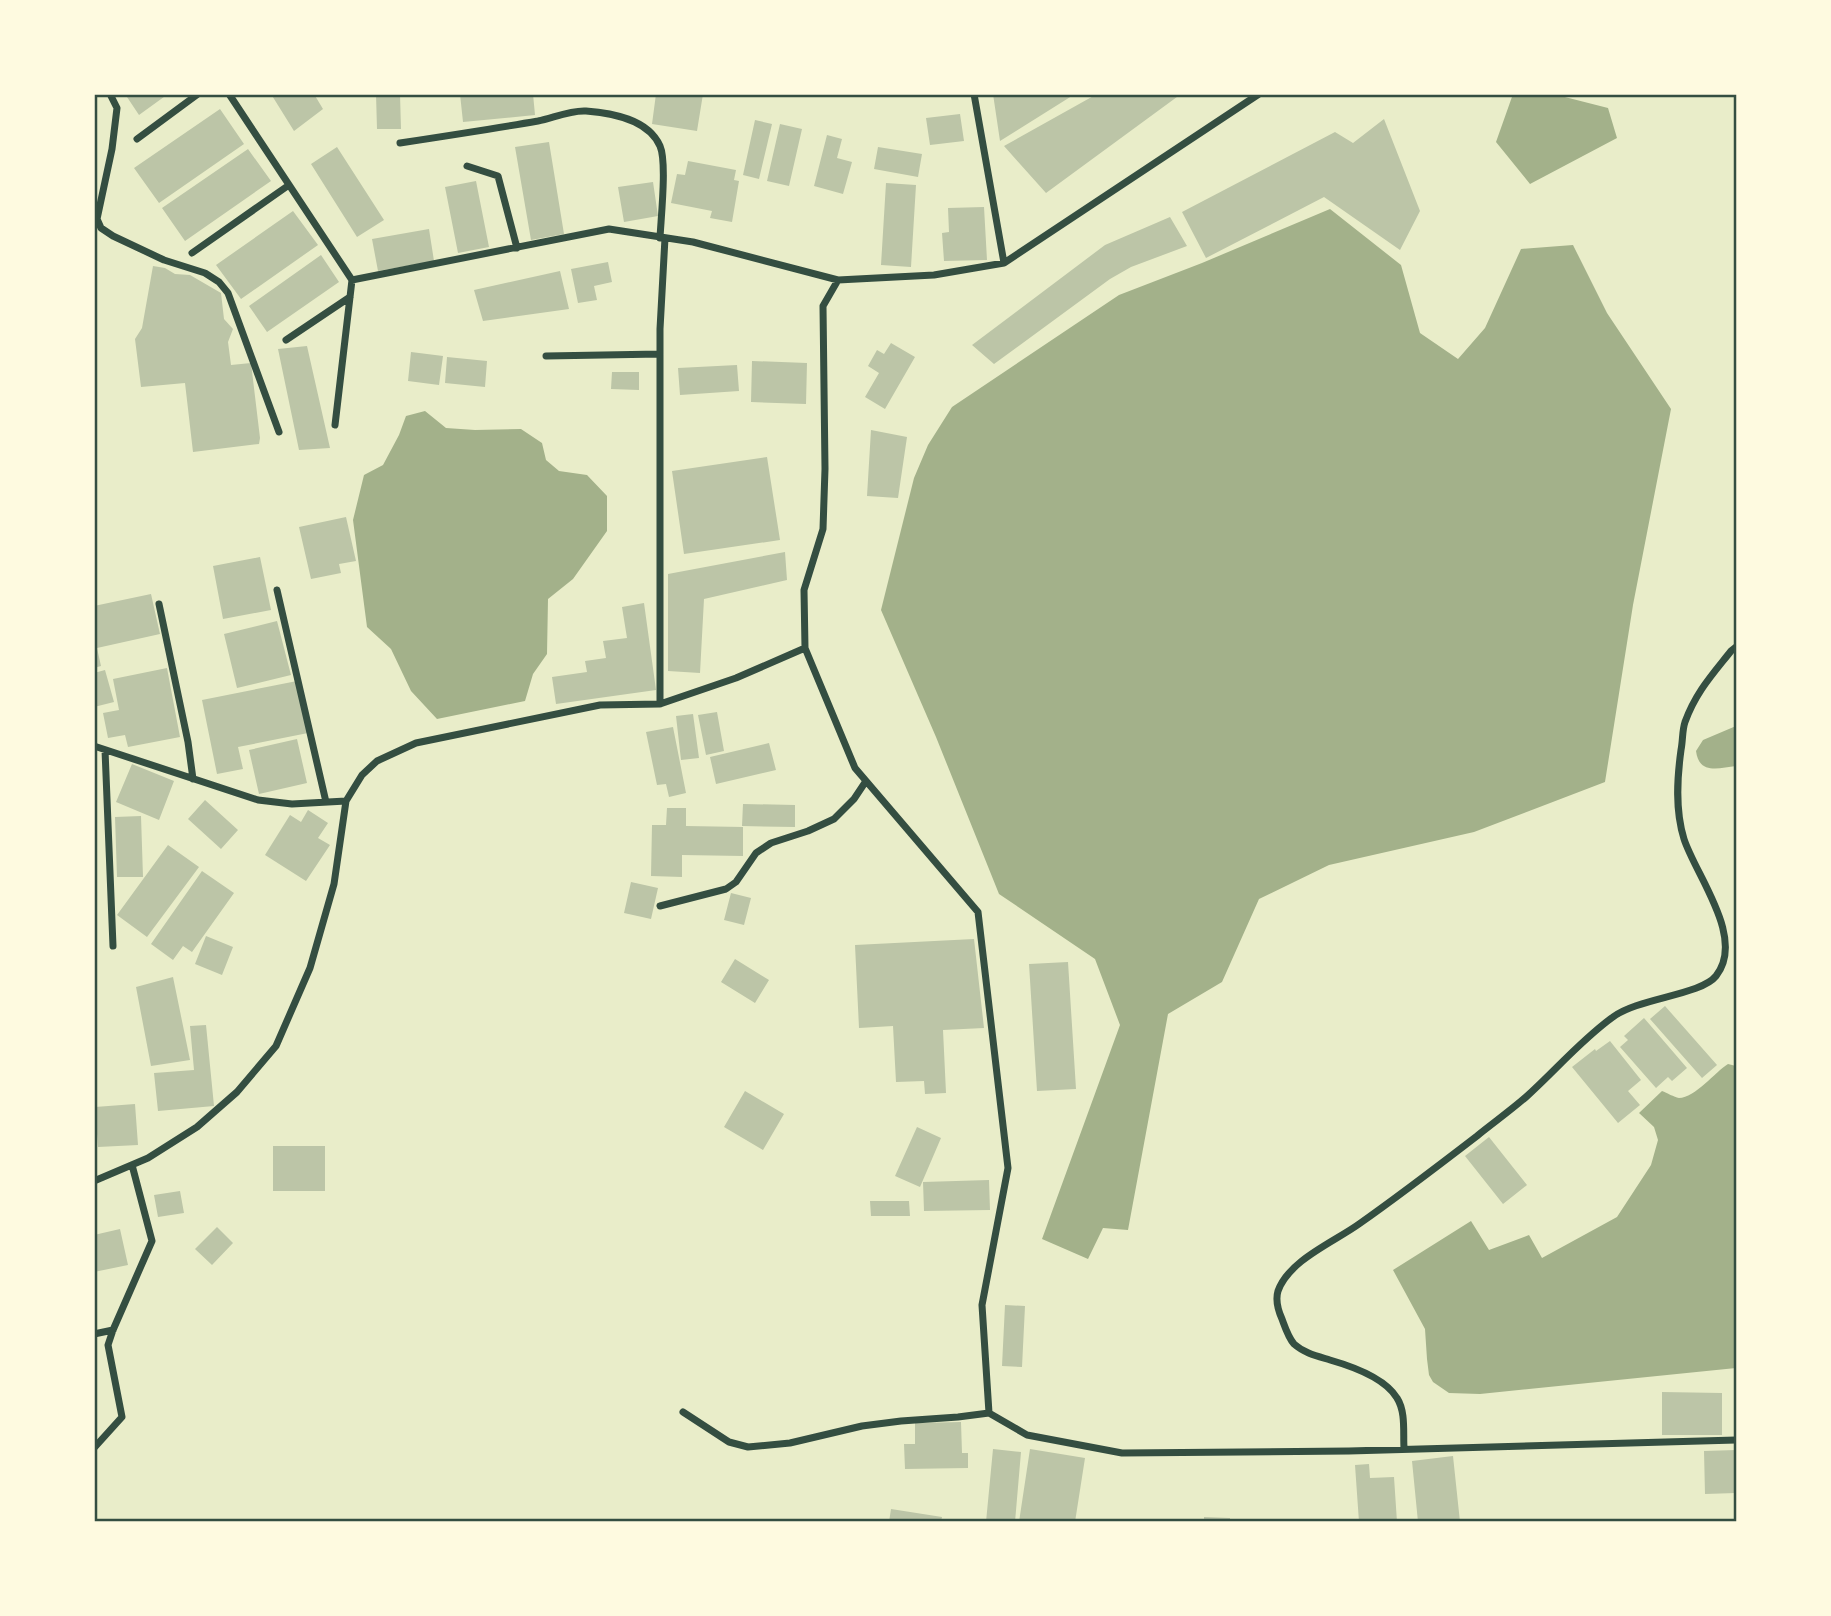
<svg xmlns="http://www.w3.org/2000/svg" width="1831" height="1616" font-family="Helvetica,sans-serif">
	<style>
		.water { fill: #a3b18a }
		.building { fill: #bcc5a7 }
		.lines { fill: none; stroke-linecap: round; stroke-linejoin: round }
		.minor { stroke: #344e41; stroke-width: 7 }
		.neatline { fill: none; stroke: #344e41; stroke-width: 2.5 }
	</style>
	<rect width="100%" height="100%" fill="#e9edc9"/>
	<!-- water -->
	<path class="water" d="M 1513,94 L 1557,95 L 1608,108 L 1617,138 L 1530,184 L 1496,142 Z
		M 1330,209 L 1401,265 L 1420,333 L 1458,359 L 1485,328 L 1521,249 L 1573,245 L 1607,313 L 1671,409 L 1633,605 L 1605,782 L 1474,832 L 1329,865 L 1259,899 L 1222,982 L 1168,1014 L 1128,1230 L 1103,1228 L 1088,1259 L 1042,1239 L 1120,1025 L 1095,959 L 999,894 L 936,737 L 881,610 L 914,478 L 928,445 L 952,407 L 1119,295 L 1202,263 Z
		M 425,411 L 446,428 L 475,430 L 521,429 L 542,443 L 546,460 L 559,471 L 587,475 L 607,496 L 607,531 L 573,579 L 548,599 L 547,654 L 533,674 L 525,701 L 437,719 L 411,691 L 391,649 L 367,627 L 353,520 L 364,475 L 383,465 L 399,435 L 406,416 Z
		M 1736,726 L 1736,766 C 1719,768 1699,775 1696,751 L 1703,740 Z
		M 1728,1064 L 1736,1066 L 1736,1368 L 1480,1394 L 1449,1393 L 1433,1382 L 1429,1375 L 1427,1359 L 1425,1329 L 1393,1270 L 1471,1221 L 1489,1250 L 1529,1235 L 1542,1258 L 1617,1217 L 1651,1165 L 1658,1140 L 1654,1127 L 1639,1113 L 1662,1091 C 1667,1093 1674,1097 1679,1098 C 1695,1098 1715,1072 1728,1064 Z"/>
	<!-- building -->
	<path class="building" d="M 125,94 L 168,94 L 139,115 Z
		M 271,94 L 314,94 L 323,109 L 294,131 Z
		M 376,94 L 400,94 L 401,129 L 377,129 Z
		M 460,94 L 533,94 L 535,115 L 463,122 Z
		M 656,94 L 703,94 L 697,131 L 652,124 Z
		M 993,94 L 1075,94 L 1000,141 Z
		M 1097,94 L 1181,94 L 1046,193 L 1004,146 Z
		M 220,109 L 244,144 L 159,203 L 134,168 Z
		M 960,114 L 964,141 L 930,145 L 926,118 Z
		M 1384,119 L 1420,211 L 1400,250 L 1324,197 L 1206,258 L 1182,212 L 1335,132 L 1353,143 Z
		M 755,120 L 772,124 L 759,179 L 743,175 Z
		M 780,124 L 802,129 L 789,186 L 767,181 Z
		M 827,135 L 842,139 L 837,158 L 852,162 L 843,194 L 814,186 Z
		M 549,142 L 564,234 L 531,240 L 515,147 Z
		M 337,147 L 384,220 L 357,237 L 311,164 Z
		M 878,147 L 922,154 L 918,177 L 874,169 Z
		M 248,149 L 271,181 L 185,241 L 162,208 Z
		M 688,161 L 736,170 L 734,180 L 739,181 L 732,222 L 710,218 L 712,211 L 671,203 L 677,174 L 685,175 Z
		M 476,181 L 489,247 L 458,253 L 445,187 Z
		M 653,182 L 658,216 L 624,222 L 618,187 Z
		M 886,183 L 916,185 L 911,267 L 881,265 Z
		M 984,207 L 987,260 L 944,261 L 942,233 L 949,232 L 948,208 Z
		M 293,211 L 318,245 L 241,299 L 216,265 Z
		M 1170,217 L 1187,246 L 1131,267 L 1110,279 L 994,364 L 972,345 L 1105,245 Z
		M 429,229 L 434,261 L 378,271 L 372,239 Z
		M 321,255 L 339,282 L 267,332 L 249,306 Z
		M 608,262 L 612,282 L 594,286 L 597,300 L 578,303 L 571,269 Z
		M 153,266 L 165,268 L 175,274 L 190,275 L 221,293 L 224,319 L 233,329 L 228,342 L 231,365 L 251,363 L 260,438 L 259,444 L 193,452 L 185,383 L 141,387 L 135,339 L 142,328 Z
		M 560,271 L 569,309 L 483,321 L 474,290 Z
		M 891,343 L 915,357 L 885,409 L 865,397 L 879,373 L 868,366 L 877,350 L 884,354 Z
		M 307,346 L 330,448 L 299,450 L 278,349 Z
		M 411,352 L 443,356 L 439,385 L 408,381 Z
		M 447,357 L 487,361 L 485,387 L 445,383 Z
		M 752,361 L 807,363 L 806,404 L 751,402 Z
		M 737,365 L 739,391 L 680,395 L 678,368 Z
		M 612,372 L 639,372 L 639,390 L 611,389 Z
		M 871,430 L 907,437 L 898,498 L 867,496 Z
		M 767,457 L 780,540 L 684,554 L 672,471 Z
		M 346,517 L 356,561 L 339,564 L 341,573 L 311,579 L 299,527 Z
		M 785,552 L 787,580 L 704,599 L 700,673 L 668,671 L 668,574 Z
		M 260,557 L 271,610 L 223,619 L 213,566 Z
		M 151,594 L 160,634 L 97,648 L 101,666 L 94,668 L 94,606 Z
		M 644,603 L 656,690 L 556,704 L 552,677 L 587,672 L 585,661 L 606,658 L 603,641 L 627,638 L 622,607 Z
		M 277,621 L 291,675 L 237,688 L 224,634 Z
		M 167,668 L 180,737 L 128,747 L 125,735 L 108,738 L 103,713 L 119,710 L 113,679 Z
		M 105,670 L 114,702 L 94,707 L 94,673 Z
		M 297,681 L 308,733 L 238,747 L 243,769 L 217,774 L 202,700 Z
		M 717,712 L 724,751 L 706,755 L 698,715 Z
		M 693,714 L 699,758 L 681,760 L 676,716 Z
		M 673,727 L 686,793 L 669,797 L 666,784 L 657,785 L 646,732 Z
		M 297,739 L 307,783 L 259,794 L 249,750 Z
		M 769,743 L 776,770 L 716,784 L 710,757 Z
		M 132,764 L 174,781 L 159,820 L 116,802 Z
		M 205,800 L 238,830 L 221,849 L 188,819 Z
		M 743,804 L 795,805 L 795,827 L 742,826 Z
		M 667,808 L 686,808 L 686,826 L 743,827 L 743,856 L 682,855 L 682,877 L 651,876 L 652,825 L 666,825 Z
		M 308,810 L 328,823 L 318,838 L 330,845 L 306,881 L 265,855 L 290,815 L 301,822 Z
		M 141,816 L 143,877 L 117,877 L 115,817 Z
		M 168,845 L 199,867 L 147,937 L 117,915 Z
		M 202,871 L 234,893 L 192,952 L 183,946 L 173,960 L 151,944 Z
		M 631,882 L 658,888 L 651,919 L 624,913 Z
		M 731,893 L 751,898 L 744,925 L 724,920 Z
		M 206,936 L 233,947 L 222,975 L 195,964 Z
		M 974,939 L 984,1028 L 943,1030 L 946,1093 L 925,1094 L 924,1081 L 896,1082 L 893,1026 L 859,1028 L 855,945 Z
		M 735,959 L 769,980 L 755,1003 L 721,982 Z
		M 1068,962 L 1076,1089 L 1037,1091 L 1029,964 Z
		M 173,977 L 190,1060 L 151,1066 L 136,987 Z
		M 1665,1006 L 1717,1065 L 1702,1078 L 1650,1019 Z
		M 1644,1018 L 1687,1068 L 1672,1081 L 1668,1077 L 1656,1088 L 1620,1047 L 1628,1040 L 1624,1036 Z
		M 206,1025 L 214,1106 L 158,1111 L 154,1073 L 194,1070 L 190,1026 Z
		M 1610,1041 L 1641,1080 L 1628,1091 L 1640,1105 L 1618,1123 L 1572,1067 L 1595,1049 L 1596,1051 Z
		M 745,1091 L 784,1114 L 763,1150 L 724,1127 Z
		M 135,1104 L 138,1145 L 98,1147 L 95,1107 Z
		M 917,1127 L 941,1138 L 920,1187 L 895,1176 Z
		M 1489,1137 L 1527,1185 L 1503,1204 L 1465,1156 Z
		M 273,1146 L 325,1146 L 325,1191 L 273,1191 Z
		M 989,1180 L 990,1210 L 924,1211 L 923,1182 Z
		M 180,1191 L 184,1213 L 158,1217 L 154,1195 Z
		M 870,1201 L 909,1201 L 910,1216 L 871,1216 Z
		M 217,1227 L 233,1243 L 212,1265 L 195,1249 Z
		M 120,1229 L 128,1265 L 94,1272 L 94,1235 Z
		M 1005,1305 L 1025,1306 L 1022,1367 L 1002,1366 Z
		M 1662,1392 L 1722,1393 L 1722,1435 L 1662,1435 Z
		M 961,1422 L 962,1453 L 968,1453 L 968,1468 L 905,1469 L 904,1444 L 915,1444 L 915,1423 Z
		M 993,1449 L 1021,1452 L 1015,1522 L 986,1522 Z
		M 1030,1449 L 1085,1458 L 1075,1522 L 1019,1522 Z
		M 1736,1450 L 1736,1493 L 1705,1494 L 1704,1451 Z
		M 1453,1456 L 1460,1522 L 1418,1522 L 1412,1461 Z
		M 1369,1464 L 1370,1478 L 1394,1477 L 1397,1522 L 1359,1522 L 1355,1465 Z
		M 891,1509 L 942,1517 L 941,1522 L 889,1522 Z
		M 1204,1517 L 1230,1518 L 1230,1522 L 1204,1522 Z"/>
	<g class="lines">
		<!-- minor -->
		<path class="minor" d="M 110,94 L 117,108 L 112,149 L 97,219 L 101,228 L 113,236 L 164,260 L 205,273 L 219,282 L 228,293 L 279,432
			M 229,94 L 352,280 L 335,425
			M 974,94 L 1004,263
			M 1259,94 L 1004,263 L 934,275 L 838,280 L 823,306 L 825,469 L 823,529 L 804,590 L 805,648 L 855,768 L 978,912 L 1008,1168 L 982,1305 L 989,1413 L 1027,1435 L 1122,1453 L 1349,1451 L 1736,1440
			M 137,139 L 198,94
			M 400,143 C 446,136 492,129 538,121 C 553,118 570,110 586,111 C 612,113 648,119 660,146 C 667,162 661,217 660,238
			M 467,166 L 498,176 L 517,248
			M 192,253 L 289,185
			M 352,280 L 609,229 L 693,242 L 838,280
			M 286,340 L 350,297
			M 546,356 L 660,354
			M 277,590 L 326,802
			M 159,604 L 188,742 L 193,779
			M 660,704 L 660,329 L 665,238
			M 94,746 L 258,800 L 292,804 L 346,801
			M 105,750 L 113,946
			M 660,906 L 726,889 L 736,882 L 756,853 L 771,843 L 808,831 L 834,819 L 854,799 L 866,781
			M 94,1181 L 148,1158 L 197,1127 L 237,1092 L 276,1046 L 310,968 L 334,884 L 346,801 L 362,775 L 377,761 L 416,743 L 600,705 L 660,704 L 736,678 L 805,648
			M 94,1334 L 113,1330
			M 683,1412 L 729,1442 L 748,1447 L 790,1443 L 862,1426 L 901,1421 L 958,1417 L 989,1413
			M 94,1448 L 122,1417 L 108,1345 L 113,1330 L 152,1241 L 132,1165
			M 1404,1448 C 1403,1433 1406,1412 1397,1398 C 1385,1378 1351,1366 1330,1360 C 1317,1356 1304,1353 1294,1344 C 1288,1337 1285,1327 1282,1319 C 1278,1310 1275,1301 1278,1291 C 1289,1260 1334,1242 1359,1224 C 1399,1196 1438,1166 1477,1136 C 1493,1123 1510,1111 1526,1097 C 1555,1071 1581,1040 1613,1017 C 1638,998 1701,995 1716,976 C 1746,938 1696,876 1684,839 C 1675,810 1677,779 1681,750 C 1683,740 1682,731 1685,722 C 1696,692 1712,675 1731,651 L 1736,647"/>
	</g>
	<!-- border -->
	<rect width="1831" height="1616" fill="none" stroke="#fefae0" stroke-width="192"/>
	<rect x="96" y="96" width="1639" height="1424" class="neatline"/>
</svg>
